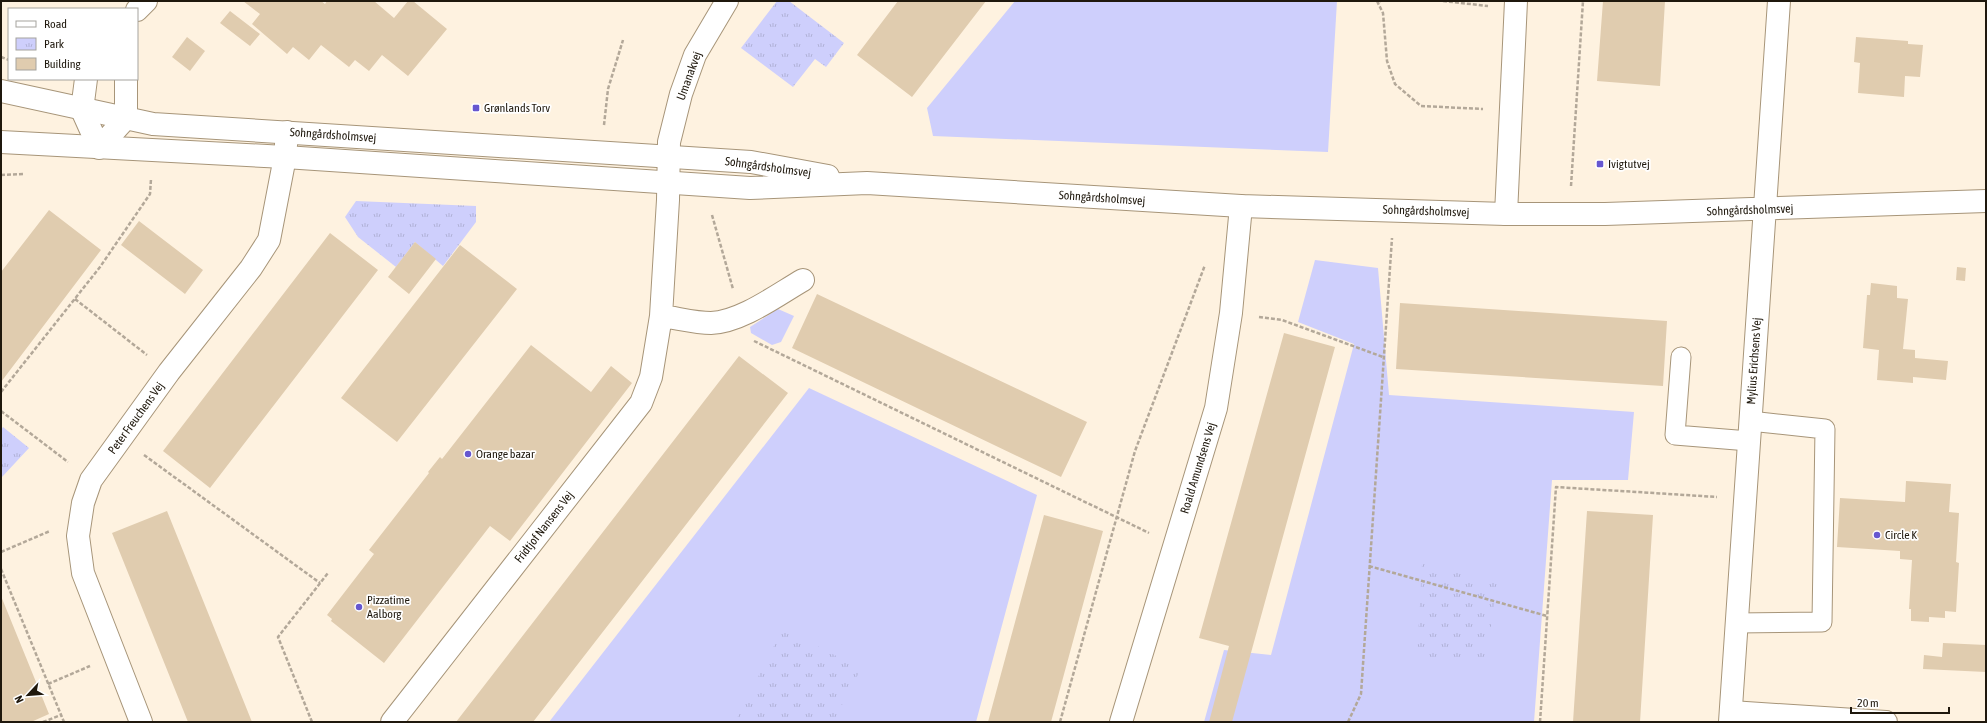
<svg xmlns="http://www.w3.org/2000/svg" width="1987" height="723" font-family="'Asap Condensed',sans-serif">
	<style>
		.grass { fill: #cecffc }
		.park { fill: url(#park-tufts) }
		.building { fill: #e0ccaf }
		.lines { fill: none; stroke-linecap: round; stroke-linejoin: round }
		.service-casing { stroke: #a79579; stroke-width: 21 }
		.minor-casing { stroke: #a79579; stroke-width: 24 }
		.tertiary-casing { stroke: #a79579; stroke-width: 24 }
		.path { stroke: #b3a899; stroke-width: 2.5; stroke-dasharray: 4 2; stroke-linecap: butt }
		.service { stroke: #fff; stroke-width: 19 }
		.minor { stroke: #fff; stroke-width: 22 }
		.tertiary { stroke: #fff; stroke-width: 22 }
		.poi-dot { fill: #6657d0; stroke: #fff; stroke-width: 1.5 }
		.labels { text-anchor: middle; stroke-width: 3.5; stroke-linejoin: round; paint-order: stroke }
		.street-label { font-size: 12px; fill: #1f180d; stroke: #fff }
		.poi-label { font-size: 12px; fill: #1f180d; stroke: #fff; text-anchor: start }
	</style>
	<defs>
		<pattern id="park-tufts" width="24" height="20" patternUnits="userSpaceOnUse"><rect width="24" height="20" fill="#cecffc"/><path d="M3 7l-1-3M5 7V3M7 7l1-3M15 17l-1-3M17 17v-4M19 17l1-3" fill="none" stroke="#b0b1d7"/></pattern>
	</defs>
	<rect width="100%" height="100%" fill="#fef2e0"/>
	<!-- grass -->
	<path class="grass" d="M 1015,1 L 1337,1 L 1328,152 L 933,136 L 927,108 Z
		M 1315,260 L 1378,268 L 1389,395 L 1634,412 L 1628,480 L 1552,480 L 1534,722 L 1204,722 L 1224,650 L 1271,655 L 1354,344 L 1298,322 Z
		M 778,309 L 794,316 L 781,342 L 772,345 L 751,333 L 750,327 Z
		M 809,388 L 1037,495 L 976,722 L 549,722 Z"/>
	<!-- park -->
	<path class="park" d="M 777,1 L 789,1 L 844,43 L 826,67 L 815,59 L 793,87 L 741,48 Z
		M 356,201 L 476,206 L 476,222 L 443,266 L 415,242 L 396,267 L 358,237 L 345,217 Z
		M 3,427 L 29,448 L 2,477 L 1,430 Z
		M 1422,563 L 1497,583 L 1486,662 L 1417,658 Z
		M 783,628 L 861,669 L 833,722 L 735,722 Z"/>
	<!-- building -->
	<path class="building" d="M 243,1 L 321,1 L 325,4 L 327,1 L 374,1 L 394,18 L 408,1 L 413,1 L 447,29 L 408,76 L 382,55 L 369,71 L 355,60 L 349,67 L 321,45 L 309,60 L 293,47 L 287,54 L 252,24 L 260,14 Z
		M 898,1 L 986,1 L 912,97 L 857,55 Z
		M 1603,1 L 1665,1 L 1660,86 L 1597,81 Z
		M 230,11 L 260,34 L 250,46 L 220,23 Z
		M 187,37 L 205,51 L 190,71 L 172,57 Z
		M 1856,37 L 1908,41 L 1908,44 L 1923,45 L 1920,77 L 1905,76 L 1904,97 L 1858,93 L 1860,63 L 1854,62 Z
		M 49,210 L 101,250 L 1,382 L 1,272 Z
		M 139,221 L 203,270 L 185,294 L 121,245 Z
		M 330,233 L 378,270 L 210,488 L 163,451 Z
		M 415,242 L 436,259 L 409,294 L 388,277 Z
		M 460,245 L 517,289 L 397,442 L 341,398 Z
		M 1957,267 L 1966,268 L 1965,281 L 1956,280 Z
		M 1871,283 L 1897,286 L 1897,298 L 1908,299 L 1903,349 L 1915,350 L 1915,358 L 1948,361 L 1946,380 L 1913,377 L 1913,383 L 1877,380 L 1879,350 L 1863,348 L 1867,295 L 1870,295 Z
		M 817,294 L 1087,422 L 1061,477 L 792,348 Z
		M 1400,303 L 1667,321 L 1663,386 L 1396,369 Z
		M 1284,333 L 1335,347 L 1232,722 L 1209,722 L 1229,646 L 1199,638 Z
		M 531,345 L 591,392 L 611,366 L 632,383 L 510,541 L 490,526 L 384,663 L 331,621 L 332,619 L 327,615 L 374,554 L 369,550 L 429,473 L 428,472 L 440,457 L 442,459 Z
		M 739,356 L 788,393 L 533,722 L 456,722 Z
		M 1906,481 L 1951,484 L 1949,512 L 1959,513 L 1956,562 L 1959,563 L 1956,612 L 1945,611 L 1945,618 L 1929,617 L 1929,622 L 1911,621 L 1911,609 L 1909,609 L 1912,560 L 1900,559 L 1900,551 L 1837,547 L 1840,498 L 1905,502 Z
		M 167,511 L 252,722 L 188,722 L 112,533 Z
		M 1587,511 L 1653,515 L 1640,722 L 1573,722 Z
		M 1044,515 L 1103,531 L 1051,722 L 988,722 Z
		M 1,596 L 49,714 L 31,722 L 1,722 Z
		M 1943,643 L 1986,645 L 1986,672 L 1923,669 L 1924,655 L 1942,657 Z"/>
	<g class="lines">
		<!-- service casing -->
		<g class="service-casing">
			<path id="service" d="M 1681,357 L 1675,435 L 1749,441
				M 1736,623 L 1822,622 L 1825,429 L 1750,421"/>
		</g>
		<!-- minor casing -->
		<g class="minor-casing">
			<path id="minor" d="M 137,10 L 146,1
				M 86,79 L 82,110 L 99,148 L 126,118 L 126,79
				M 1506,214 L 1516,1
				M 661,316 C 677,318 695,323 711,323 C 741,322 777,295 803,280
				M 1731,712 L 1886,722
				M 141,722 L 83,573 L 78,536 L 83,503 L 91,480 L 169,372 L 251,268 L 269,240 L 285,157 L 287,132
				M 392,722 L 641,403 L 651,377 L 661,316 L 668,200 L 669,142 L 681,94 L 695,55 L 727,1
				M 1121,722 L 1216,408 L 1231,313 L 1241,206"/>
		</g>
		<!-- tertiary casing -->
		<g class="tertiary-casing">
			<path id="tertiary" d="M 1,91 L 153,124 L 751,162 L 828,176
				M 1,142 L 285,157 L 750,188 L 867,183 L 1241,206 L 1506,214 L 1605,214 L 1986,201
				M 1730,722 L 1779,1"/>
		</g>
		<!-- path -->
		<path class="path" d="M 1377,1 L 1383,13 L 1387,61 L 1395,84 L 1421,106 L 1483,109
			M 1377,1 L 1381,1
			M 1443,1 L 1488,6
			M 1,57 L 9,60
			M 604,125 L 608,89 L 623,40
			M 1,175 L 24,174
			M 1571,186 L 1583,1
			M 712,215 L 733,289
			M 75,299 L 147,355
			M 1259,317 L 1282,320 L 1383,357
			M 754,341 L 1149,533
			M 1,392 L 100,267 L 150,194 L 151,179
			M 1,411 L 68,462
			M 144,455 L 320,583
			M 1,552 L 50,531
			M 1369,566 L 1547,616
			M 1,569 L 64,722
			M 48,684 L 90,666
			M 43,722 L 61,715
			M 312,722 L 278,637 L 328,573
			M 1060,722 L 1135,451 L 1205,265
			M 1348,722 L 1361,694 L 1392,238
			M 1540,722 L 1556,487 L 1717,497"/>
		<!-- service -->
		<use href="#service" class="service"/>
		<!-- minor -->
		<use href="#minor" class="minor"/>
		<!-- tertiary -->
		<use href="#tertiary" class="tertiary"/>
	</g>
	<!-- markers -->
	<g class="poi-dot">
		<rect x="472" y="104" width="8" height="8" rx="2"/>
		<rect x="1596" y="160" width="8" height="8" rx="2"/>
		<circle cx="468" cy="454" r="4"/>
		<circle cx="1877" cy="535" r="4"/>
		<circle cx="359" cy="607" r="4"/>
	</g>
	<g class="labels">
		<!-- street labels -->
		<g class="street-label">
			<text transform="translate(689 76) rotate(-70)" y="4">Umanakvej</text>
			<text transform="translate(333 135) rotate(4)" y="4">Sohngårdsholmsvej</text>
			<text transform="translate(768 167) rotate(8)" y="4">Sohngårdsholmsvej</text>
			<text transform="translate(1102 198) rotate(4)" y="4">Sohngårdsholmsvej</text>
			<text transform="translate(1750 210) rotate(-2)" y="4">Sohngårdsholmsvej</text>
			<text transform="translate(1426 211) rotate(2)" y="4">Sohngårdsholmsvej</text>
			<text transform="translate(1754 361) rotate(-86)" y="4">Mylius Erichsens Vej</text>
			<text transform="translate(136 418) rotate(-54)" y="4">Peter Freuchens Vej</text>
			<text transform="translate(1198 468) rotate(-73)" y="4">Roald Amundsens Vej</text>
			<text transform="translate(544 527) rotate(-52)" y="4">Fridtjof Nansens Vej</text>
		</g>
		<!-- poi labels -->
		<g class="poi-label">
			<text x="484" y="112">Grønlands Torv</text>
			<text x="1608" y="168">Ivigtutvej</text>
			<text x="476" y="458">Orange bazar</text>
			<text x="1885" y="539">Circle K</text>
			<text x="367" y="604">Pizzatime<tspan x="367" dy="14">Aalborg</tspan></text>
		</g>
	</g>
	<!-- border -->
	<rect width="1987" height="723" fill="none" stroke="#1f180d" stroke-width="4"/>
	<!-- legend -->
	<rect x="8" y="8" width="130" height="72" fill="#ffffff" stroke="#a5a39e"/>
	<rect x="16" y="21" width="20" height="6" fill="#ffffff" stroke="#a5a39e"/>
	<text x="44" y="28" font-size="12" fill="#1f180d">Road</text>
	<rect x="16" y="38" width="20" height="12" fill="url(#park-tufts)" stroke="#a5a39e"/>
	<text x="44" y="48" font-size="12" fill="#1f180d">Park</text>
	<rect x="16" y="58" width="20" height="12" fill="#e0ccaf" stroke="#a5a39e"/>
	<text x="44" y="68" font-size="12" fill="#1f180d">Building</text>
	<!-- north arrow -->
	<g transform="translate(28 695) rotate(244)" stroke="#ffffff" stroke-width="3" paint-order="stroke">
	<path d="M0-3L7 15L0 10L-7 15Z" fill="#1f180d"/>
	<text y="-6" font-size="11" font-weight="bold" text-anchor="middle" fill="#1f180d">N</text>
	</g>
	<!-- scale -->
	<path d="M1851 707v6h98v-6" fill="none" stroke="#1f180d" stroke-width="2"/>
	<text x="1857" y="707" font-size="12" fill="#1f180d" stroke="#ffffff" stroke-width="3" paint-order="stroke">20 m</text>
</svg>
